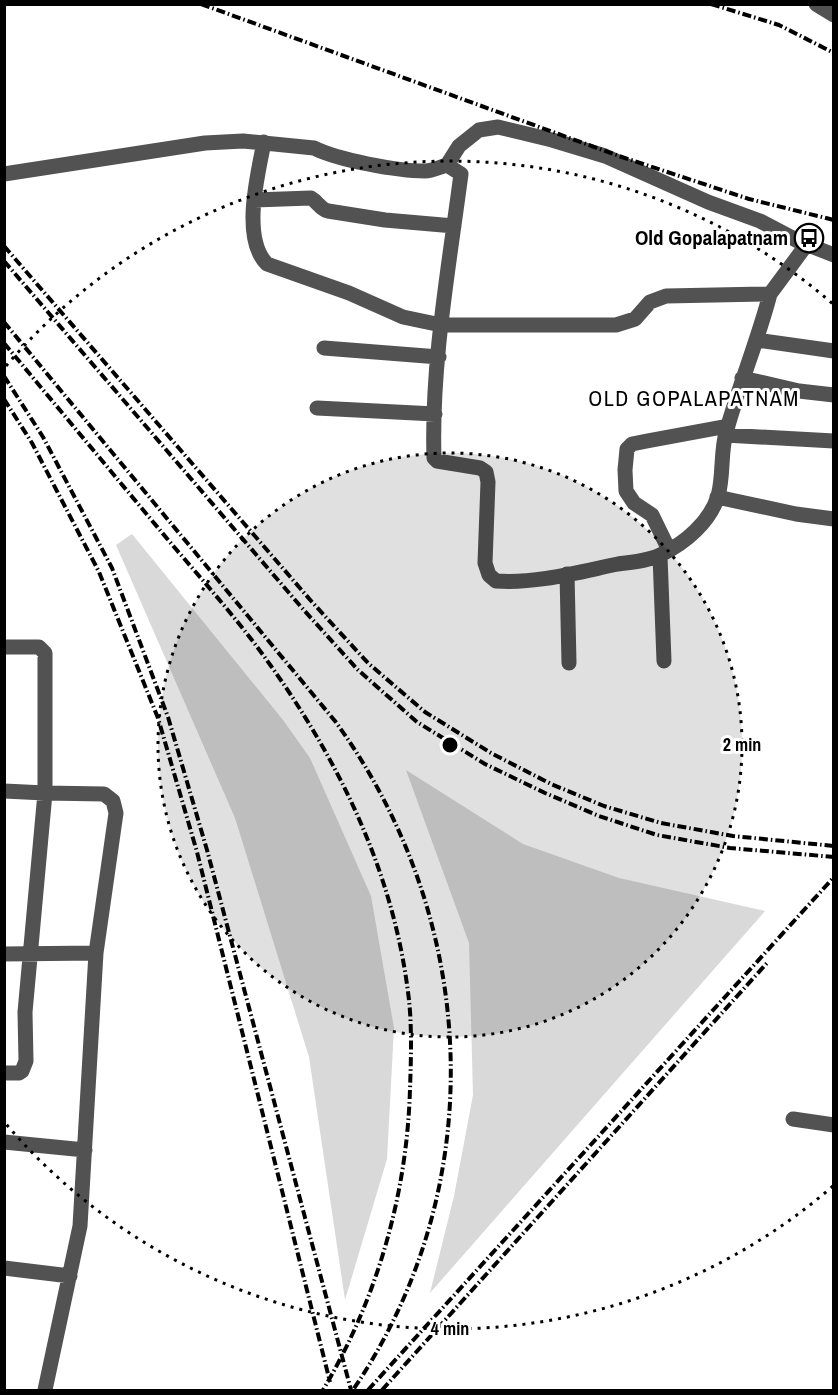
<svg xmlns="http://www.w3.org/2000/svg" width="838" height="1395" font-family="'Archivo Narrow',sans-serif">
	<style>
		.green { fill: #d9d9d9 }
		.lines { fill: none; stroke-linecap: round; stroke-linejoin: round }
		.minor { stroke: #525252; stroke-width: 15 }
		.rail { stroke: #000; stroke-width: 4; stroke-dasharray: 9 3 1.5 3; stroke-linecap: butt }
		.ring { fill: none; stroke: #000; stroke-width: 3; stroke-dasharray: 3 6 }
		.labels { text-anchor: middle; stroke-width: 6; stroke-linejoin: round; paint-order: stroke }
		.poi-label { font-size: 21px; font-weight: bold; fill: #000; stroke: #fff; text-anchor: end }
		.neighbourhood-label { font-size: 22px; letter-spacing: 1.5px; fill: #000; stroke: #fff }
		.centre { fill: #000; stroke: #fff; stroke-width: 3 }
		.ring-label { font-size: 18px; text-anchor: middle; font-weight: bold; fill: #000; stroke: #fff; stroke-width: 6; stroke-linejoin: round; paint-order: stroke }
	</style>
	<rect width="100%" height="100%" fill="#fff"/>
	<!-- green -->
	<path class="green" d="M 132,534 L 283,720 L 310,758 L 371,896 L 394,1028 L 387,1159 L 345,1300 L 309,1057 L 235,818 L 116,545 Z
		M 406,770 L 523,844 L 619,878 L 765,911 L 430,1293 L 454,1196 L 473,1095 L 469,943 Z"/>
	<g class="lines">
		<!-- minor -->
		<path class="minor" d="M 816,4 L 834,15
			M 264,142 C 258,174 241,238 267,264 L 349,293 L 403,317 L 441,325 L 616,325 L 635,319 L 650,302 L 666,296 L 770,294 L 807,244
			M 447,165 L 461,174 C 449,266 431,365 434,458 L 437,461 L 480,468 L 486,472 L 488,482 L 485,563 L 489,575 L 496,581 C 536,584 579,572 618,564 C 632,562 649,561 662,554 C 685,543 710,522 718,496 C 724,475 720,450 727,429 C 740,383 758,340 770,294
			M 4,174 L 205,143 L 243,141 L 314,148 C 338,160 397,171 425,171 C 432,171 440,167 447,165 L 459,146 L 479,130 L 498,127 L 552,140 L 605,156 L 708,202 L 760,221 L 798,241 L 834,255
			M 254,200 L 311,198 C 318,202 320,209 328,211 L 385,220 L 454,226
			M 757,340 L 834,351
			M 324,348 L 439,357
			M 742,378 L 799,391 L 834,395
			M 317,408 L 435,414
			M 725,435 L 834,441
			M 717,497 L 796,514 L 834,519
			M 669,550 L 652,515 L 634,503 L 626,491 L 625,470 L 627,449 L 632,444 L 647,441 L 728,426
			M 660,556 L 664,661
			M 567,574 L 569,663
			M 4,647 L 39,647 L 45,653 L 45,793 L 104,794 L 113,801 L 116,813 L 96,953
			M 4,791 L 45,793 L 25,1012 L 26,1061 L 22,1071 L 19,1073 L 4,1073
			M 4,954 L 96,953 L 80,1226 L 45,1390
			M 793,1119 L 834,1125
			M 4,1142 L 85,1150
			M 4,1268 L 70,1276"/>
		<!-- rail -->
		<path class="rail" d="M 201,4 L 619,156 L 749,199 L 834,220
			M 711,4 L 779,25 L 834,53
			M 4,246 L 312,602 L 368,663 L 425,712 L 491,753 L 551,784 L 604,806 L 661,823 L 733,836 L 834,846
			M 4,261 L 302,608 L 358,670 L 417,722 L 485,764 L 545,793 L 599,816 L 657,835 L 730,848 L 834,857
			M 4,322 L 335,721 C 480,920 492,1185 353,1390
			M 4,343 C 59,409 114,475 169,541 C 204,582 240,622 271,666 C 342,766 395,877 409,1000 C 412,1029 411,1060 410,1089 C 407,1195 377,1299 323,1390
			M 4,376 L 43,437 L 112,568 L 168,717 L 207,850 L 351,1390
			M 4,399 L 32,443 L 99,572 L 158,718 L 197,852 L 330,1382
			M 368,1390 L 834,877
			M 382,1390 L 767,963"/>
	</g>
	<!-- distance rings -->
	<circle cx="450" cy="745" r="292" fill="#000" fill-opacity=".12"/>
	<g class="ring">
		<circle cx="450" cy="745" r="292"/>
		<path d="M833 1186A584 584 0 0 1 6 1124M6 366A584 584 0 0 1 833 304"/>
	</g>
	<!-- icons -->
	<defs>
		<g id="bus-ring" transform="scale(1.5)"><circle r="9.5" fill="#fff" stroke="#000" stroke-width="1.5"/><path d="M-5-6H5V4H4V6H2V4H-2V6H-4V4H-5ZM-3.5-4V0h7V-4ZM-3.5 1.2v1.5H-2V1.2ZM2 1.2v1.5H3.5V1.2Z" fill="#000"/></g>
	</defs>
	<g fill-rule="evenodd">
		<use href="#bus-ring" x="809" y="238"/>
	</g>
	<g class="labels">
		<!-- poi labels -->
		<g class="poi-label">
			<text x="788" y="245">Old Gopalapatnam</text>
		</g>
		<!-- neighbourhood labels -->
		<g class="neighbourhood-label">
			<text x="694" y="406">OLD GOPALAPATNAM</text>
		</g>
	</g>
	<circle cx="450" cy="745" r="9" class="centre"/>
	<g class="ring-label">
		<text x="742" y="751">2 min</text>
		<text x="450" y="1335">4 min</text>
	</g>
	<!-- border -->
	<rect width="838" height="1395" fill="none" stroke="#000000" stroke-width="12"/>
</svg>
